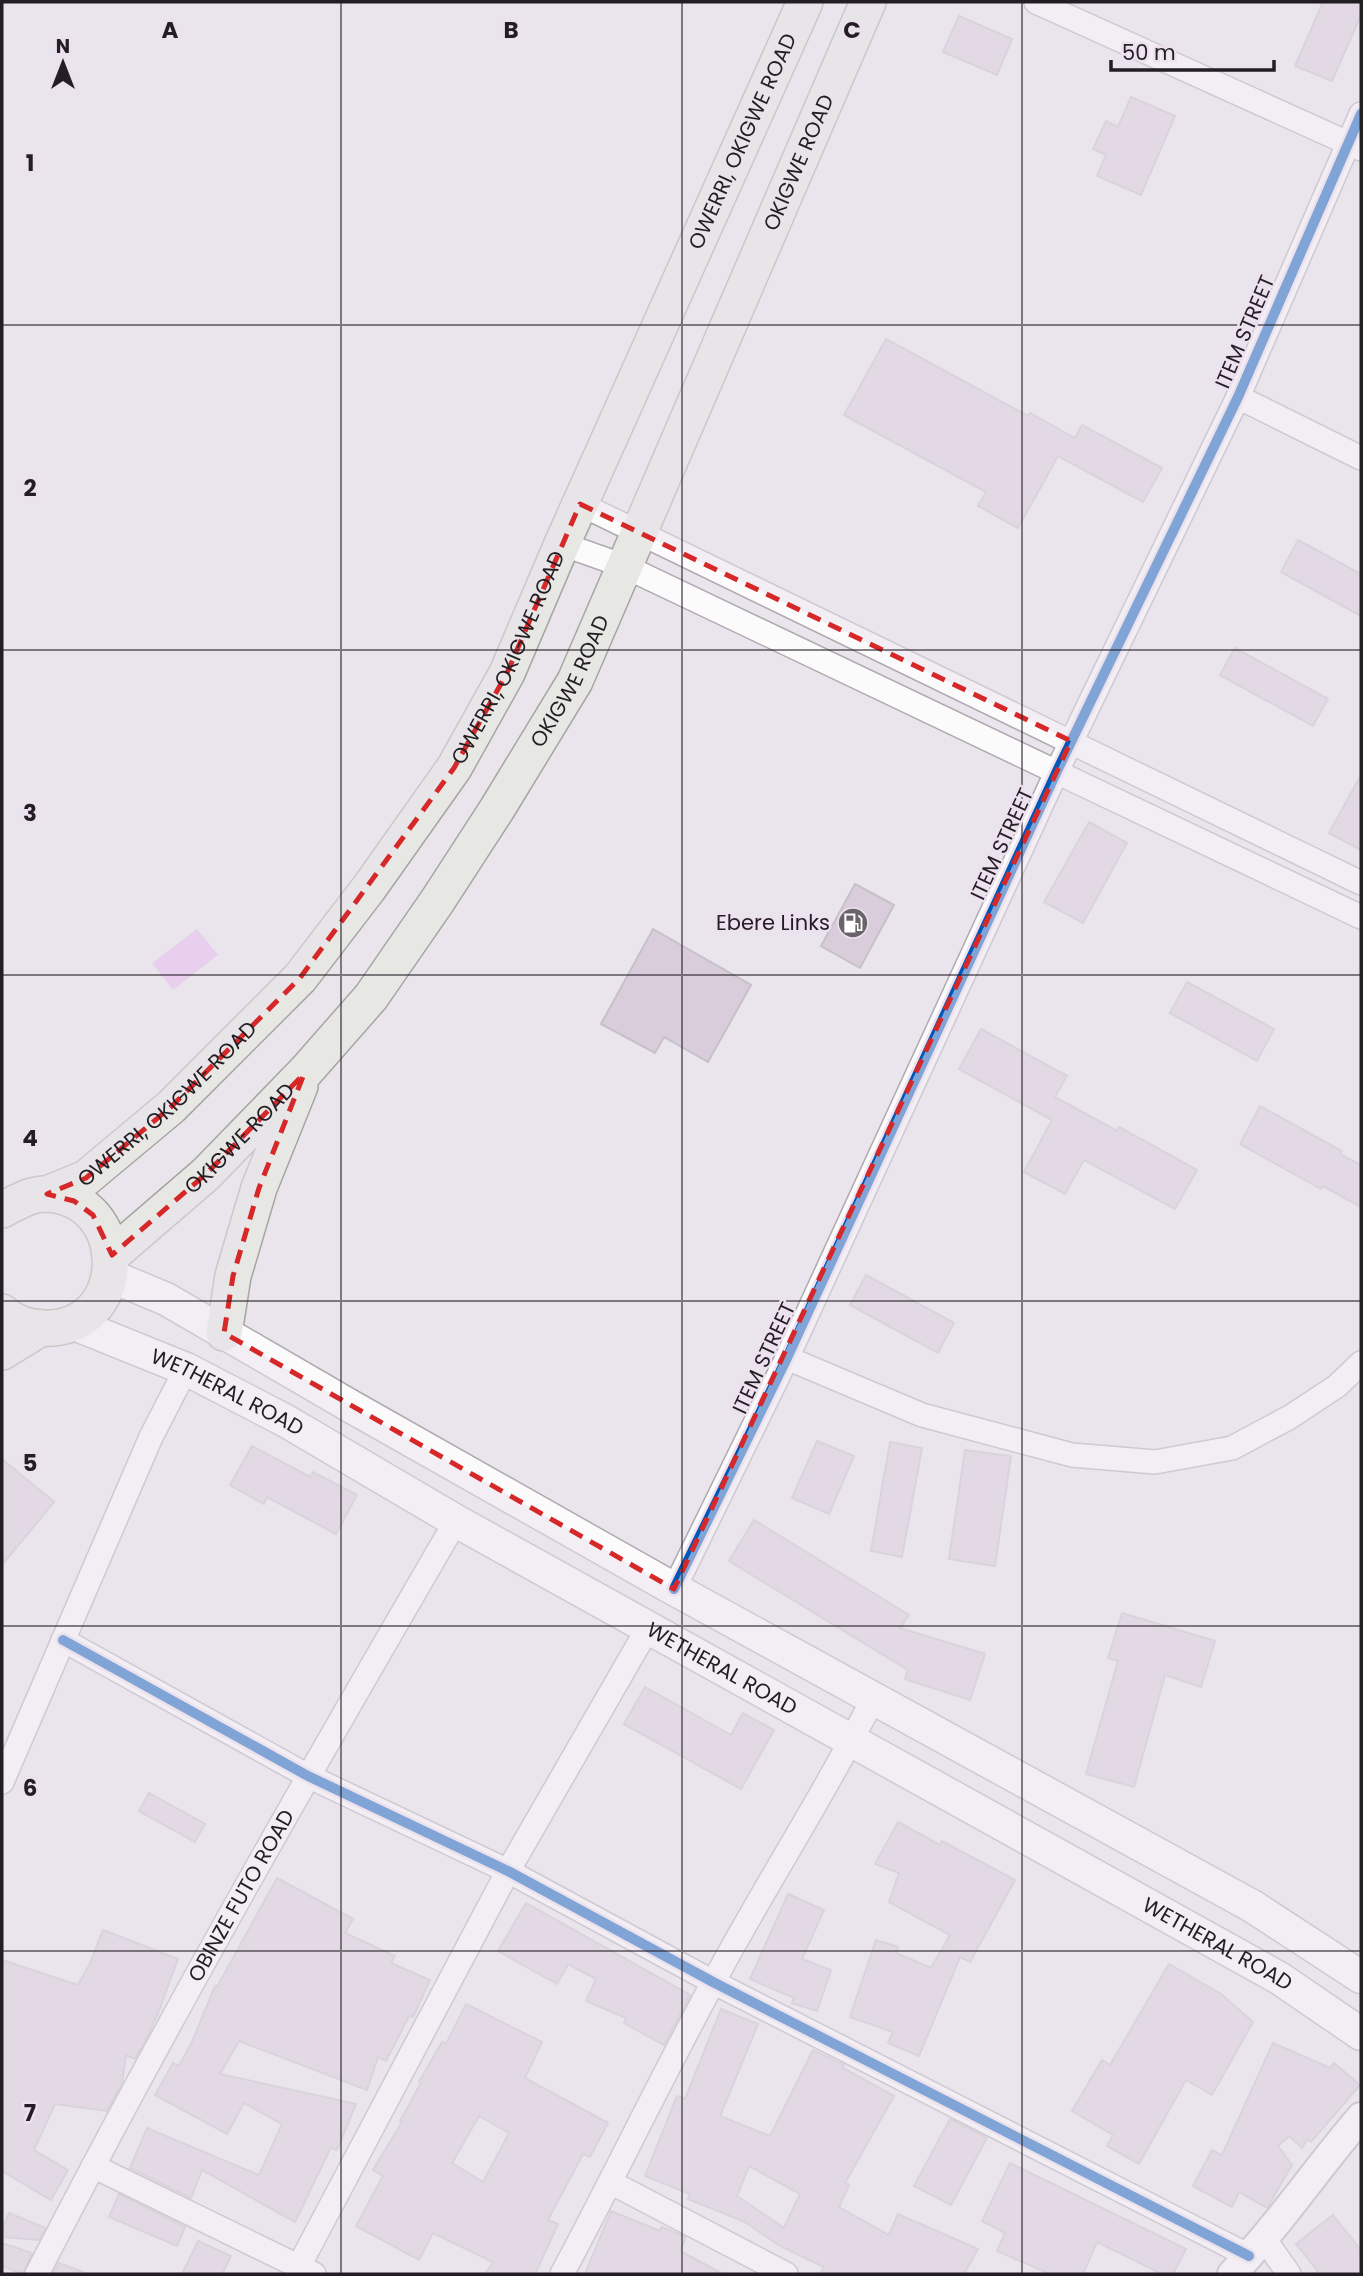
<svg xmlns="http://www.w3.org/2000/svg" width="1363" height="2276" font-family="Poppins,sans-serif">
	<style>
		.water { fill: #e5b7ee }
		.building { fill: #d9cddc; stroke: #c6c1c7; stroke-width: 2; fill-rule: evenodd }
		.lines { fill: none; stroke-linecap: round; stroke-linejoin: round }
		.minor-casing { stroke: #afaab0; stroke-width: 26 }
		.tertiary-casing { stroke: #afaab0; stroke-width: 32 }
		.secondary-casing { stroke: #afaab0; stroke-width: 35 }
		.primary-casing { stroke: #a6a6a1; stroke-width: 38 }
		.minor { stroke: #fcfbfc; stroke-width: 23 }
		.tertiary { stroke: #fcfbfc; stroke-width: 28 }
		.secondary { stroke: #fcfbfc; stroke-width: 32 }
		.primary { stroke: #e7e7e4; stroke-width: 35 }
		.cycleway-casing { stroke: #ede0ef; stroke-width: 15 }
		.cycleway { stroke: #0057b8; stroke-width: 10 }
		.marked { fill: none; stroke: #d62828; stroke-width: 5; stroke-dasharray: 14 9; stroke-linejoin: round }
		.grid { fill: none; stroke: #231e24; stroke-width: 2; stroke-opacity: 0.55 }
		.labels { text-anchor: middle; stroke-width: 5; stroke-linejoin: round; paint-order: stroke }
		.street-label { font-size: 21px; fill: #231e24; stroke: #ede0ef }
		.poi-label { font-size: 21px; fill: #231e24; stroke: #ede0ef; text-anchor: end }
		.grid-label { font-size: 23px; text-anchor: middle; font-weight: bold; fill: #231e24; stroke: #ede0ef; stroke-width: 5; stroke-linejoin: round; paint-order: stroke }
	</style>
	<rect width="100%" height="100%" fill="#eae4ec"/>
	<!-- water -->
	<path class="water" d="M 197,929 L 218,955 L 173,990 L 152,963 Z"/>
	<!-- building -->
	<path class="building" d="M 1323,2 L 1361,2 L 1361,15 L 1332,81 L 1295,66 Z
		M 959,16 L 1012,39 L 997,75 L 943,52 Z
		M 1131,97 L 1175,116 L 1141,195 L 1097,176 L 1106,155 L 1093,149 L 1106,121 L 1118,127 Z
		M 886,339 L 1028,416 L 1030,413 L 1075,438 L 1082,425 L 1162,468 L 1143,502 L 1058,456 L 1018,528 L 978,506 L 986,492 L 844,415 Z
		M 1298,540 L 1361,574 L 1361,616 L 1281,572 Z
		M 1235,648 L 1328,699 L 1313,726 L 1220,675 Z
		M 1361,775 L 1361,850 L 1329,833 Z
		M 1089,822 L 1127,843 L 1083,923 L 1044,902 Z
		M 855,884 L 894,905 L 860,968 L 821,946 Z
		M 653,929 L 751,985 L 708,1062 L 664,1037 L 655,1053 L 601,1024 Z
		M 1187,982 L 1274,1029 L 1257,1061 L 1170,1013 Z
		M 981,1029 L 1067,1076 L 1055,1097 L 1117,1131 L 1119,1127 L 1197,1170 L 1175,1209 L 1084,1160 L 1065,1194 L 1024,1172 L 1052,1120 L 959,1069 Z
		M 1260,1106 L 1342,1151 L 1340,1154 L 1361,1165 L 1361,1207 L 1323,1186 L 1321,1189 L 1240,1144 Z
		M 866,1275 L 954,1323 L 938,1353 L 850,1305 Z
		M 817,1441 L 854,1456 L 829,1514 L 792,1498 Z
		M 890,1442 L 922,1448 L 902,1557 L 871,1551 Z
		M 252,1446 L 310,1477 L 313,1472 L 357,1495 L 336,1534 L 267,1497 L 264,1504 L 230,1485 Z
		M 965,1450 L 1011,1456 L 995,1566 L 949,1559 Z
		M 2,1459 L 54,1502 L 2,1565 Z
		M 754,1520 L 909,1615 L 900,1628 L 985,1654 L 970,1700 L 905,1679 L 908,1670 L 729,1561 Z
		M 1122,1613 L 1215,1641 L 1201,1687 L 1165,1675 L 1134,1787 L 1086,1774 L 1118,1661 L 1108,1658 Z
		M 645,1687 L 731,1735 L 743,1713 L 774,1730 L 741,1789 L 624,1724 Z
		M 149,1793 L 205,1824 L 195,1842 L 139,1811 Z
		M 898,1822 L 940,1845 L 942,1841 L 1015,1880 L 970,1962 L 960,1957 L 919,2056 L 888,2043 L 893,2032 L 850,2017 L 876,1940 L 898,1947 L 896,1953 L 931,1968 L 950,1935 L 889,1902 L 899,1873 L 875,1864 Z
		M 277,1878 L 353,1919 L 345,1933 L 395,1956 L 391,1963 L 430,1980 L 413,2017 L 409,2016 L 386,2061 L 378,2057 L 367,2090 L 239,2041 L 220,2074 L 356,2104 L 337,2150 L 331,2147 L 295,2222 L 202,2170 L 191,2198 L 130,2168 L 147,2128 L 259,2175 L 282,2124 L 244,2103 L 227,2134 L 155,2095 L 173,2063 L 179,2066 L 192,2042 L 215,1986 L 217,1987 Z
		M 788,1894 L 824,1910 L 802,1959 L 831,1970 L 817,2011 L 792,2003 L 794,1998 L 750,1979 Z
		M 526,1903 L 690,1995 L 664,2045 L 624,2023 L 626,2018 L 586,2001 L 596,1979 L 568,1964 L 557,1984 L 498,1951 Z
		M 103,1930 L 178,1959 L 158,2013 L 143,2045 L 135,2059 L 126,2055 L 122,2083 L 107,2111 L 55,2104 L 34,2150 L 68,2170 L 51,2200 L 2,2171 L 2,1960 L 78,1985 L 90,1963 Z
		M 1169,1964 L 1221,1994 L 1253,2022 L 1212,2095 L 1186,2080 L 1139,2164 L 1107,2146 L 1113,2135 L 1072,2111 L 1102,2060 L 1110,2065 Z
		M 466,2004 L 542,2042 L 525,2078 L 608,2123 L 590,2157 L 583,2154 L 548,2220 L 558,2224 L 535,2274 L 485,2274 L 493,2262 L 433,2233 L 419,2260 L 356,2226 L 383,2176 L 373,2170 L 402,2122 L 400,2121 L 421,2083 L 419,2082 L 442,2042 L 446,2044 ZM 479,2116 L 509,2133 L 483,2182 L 452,2163 Z
		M 721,2009 L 758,2024 L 720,2116 L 770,2136 L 813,2050 L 844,2065 L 843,2068 L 894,2096 L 845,2183 L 849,2185 L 839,2207 L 889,2235 L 898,2214 L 978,2249 L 964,2274 L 820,2274 L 824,2267 L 780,2246 L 745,2222 L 688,2199 L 690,2194 L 645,2176 L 677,2096 L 685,2099 ZM 749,2166 L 800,2194 L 784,2228 L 737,2196 Z
		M 1273,2043 L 1330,2068 L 1334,2063 L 1360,2085 L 1311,2142 L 1307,2139 L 1302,2148 L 1289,2136 L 1278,2146 L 1292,2165 L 1267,2208 L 1239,2192 L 1232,2207 L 1193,2186 L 1212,2150 L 1222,2155 Z
		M 950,2119 L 987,2138 L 951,2205 L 914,2186 Z
		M 1010,2163 L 1186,2249 L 1173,2274 L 1162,2274 L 1097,2242 L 1083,2274 L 1050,2274 L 997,2251 L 1005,2233 L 982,2221 Z
		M 119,2194 L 185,2227 L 177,2246 L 109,2217 Z
		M 611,2211 L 660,2231 L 662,2227 L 686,2237 L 680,2251 L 723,2274 L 585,2274 Z
		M 9,2213 L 45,2228 L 39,2240 L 2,2237 L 2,2229 Z
		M 1333,2215 L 1361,2250 L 1361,2274 L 1320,2274 L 1296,2244 Z
		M 198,2241 L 231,2256 L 222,2274 L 182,2274 Z
		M 2,2243 L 32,2253 L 23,2274 L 2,2266 Z
		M 59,2263 L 83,2272 L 83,2274 L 53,2274 Z"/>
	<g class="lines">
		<!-- minor casing -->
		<g class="minor-casing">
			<g id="minor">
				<path d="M 1036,2 L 1361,149"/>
				<path d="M 1238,397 L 1361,458"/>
				<path d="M 580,504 L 1361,883"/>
				<path d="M 562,544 L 624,566 L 1361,917"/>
				<path d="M 787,1358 L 922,1415 L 1072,1455 L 1155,1462 L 1232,1448 L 1290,1417 L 1337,1386 L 1361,1363"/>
				<path d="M 674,1589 L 787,1358 L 1057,771 L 1238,397 L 1361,114"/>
				<path d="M 63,1640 L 308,1776 L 508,1871 L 713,1982 L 1249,2256"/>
				<path d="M 2,1782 L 151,1437 L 186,1369"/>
				<path d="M 93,2166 L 314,2274"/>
				<path d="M 612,2183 L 786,2274"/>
				<path d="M 1265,2240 L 1289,2274"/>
				<path d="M 299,2266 L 508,1871 L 648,1628"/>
				<path id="s1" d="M 37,2274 C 168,2019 311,1770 456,1521"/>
				<path d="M 562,2274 C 614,2177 661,2078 714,1981 C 765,1886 824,1795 873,1699"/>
			</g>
		</g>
		<!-- tertiary casing -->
		<g class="tertiary-casing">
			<path id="tertiary" d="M 1232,2274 C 1279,2225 1317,2168 1361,2117"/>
		</g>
		<!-- secondary casing -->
		<g class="secondary-casing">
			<g id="secondary">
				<path d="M 111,1276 L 166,1299 L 352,1407 L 674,1589 L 1252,1906 L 1361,1977"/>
				<path id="s2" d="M 72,1323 L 186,1369 L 286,1421 L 456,1521 L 1279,1978 L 1361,2034"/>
			</g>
		</g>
		<!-- primary casing -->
		<g class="primary-casing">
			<g id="primary">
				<path id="s3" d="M 47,1194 L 86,1178 L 171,1107 L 300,978 L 369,888 L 454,768 L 507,673 L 562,544 L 805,2"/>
				<path d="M 2,1210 C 16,1203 31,1193 47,1194 C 130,1199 131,1322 52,1328 C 34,1329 16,1325 2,1312"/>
				<path id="s4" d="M 112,1255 L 206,1174 L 306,1071 L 371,997 L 438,900 L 497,809 L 575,681 L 868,2"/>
				<path d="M 224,1333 L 233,1276 L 259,1188 L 300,1086"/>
				<path d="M 2,1352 L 41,1328"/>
			</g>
		</g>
		<!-- minor -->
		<use href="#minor" class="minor"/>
		<!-- tertiary -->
		<use href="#tertiary" class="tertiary"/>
		<!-- secondary -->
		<use href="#secondary" class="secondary"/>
		<!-- primary -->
		<use href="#primary" class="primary"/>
		<!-- cycleway casing -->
		<g class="cycleway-casing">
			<path id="cycleway" d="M 674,1589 L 787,1358 L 1057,771 L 1238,397 L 1361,114
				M 63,1640 L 308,1776 L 508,1871 L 713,1982 L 1249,2256"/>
		</g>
		<!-- cycleway -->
		<use href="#cycleway" class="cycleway"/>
	</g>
	<!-- marked area -->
	<path d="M0 0H1363V2276H0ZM 580,504 L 1071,741 L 674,1589 L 224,1333 L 233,1276 L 259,1188 L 304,1074 L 206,1174 L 112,1255 L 93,1215 L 74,1201 L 47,1194 L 86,1178 L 171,1107 L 300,978 L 454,768 L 507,673 Z" fill="#eae4ec" fill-opacity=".55" fill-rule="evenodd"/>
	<path class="marked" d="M 580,504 L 1071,741 L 674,1589 L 224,1333 L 233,1276 L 259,1188 L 304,1074 L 206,1174 L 112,1255 L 93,1215 L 74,1201 L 47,1194 L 86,1178 L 171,1107 L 300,978 L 454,768 L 507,673 Z"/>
	<!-- grid -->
	<path class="grid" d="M 341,2 L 341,2274M 682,2 L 682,2274M 1022,2 L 1022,2274M 2,325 L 1361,325M 2,650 L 1361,650M 2,975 L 1361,975M 2,1301 L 1361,1301M 2,1626 L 1361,1626M 2,1951 L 1361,1951"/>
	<!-- icons -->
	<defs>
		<g id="fuel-disc" transform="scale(1.575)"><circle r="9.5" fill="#69636a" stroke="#ede0ef"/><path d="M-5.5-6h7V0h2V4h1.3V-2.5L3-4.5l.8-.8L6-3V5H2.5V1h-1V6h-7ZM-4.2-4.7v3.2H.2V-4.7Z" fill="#fff"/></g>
	</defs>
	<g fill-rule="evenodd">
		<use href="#fuel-disc" x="853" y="923"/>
	</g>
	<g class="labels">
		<!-- street labels -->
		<g class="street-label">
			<text dy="7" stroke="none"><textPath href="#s3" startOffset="1286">OWERRI, OKIGWE ROAD</textPath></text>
			<text dy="7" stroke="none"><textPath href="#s4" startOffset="1307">OKIGWE ROAD</textPath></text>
			<text transform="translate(1245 332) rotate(-67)" y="7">ITEM STREET</text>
			<text dy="7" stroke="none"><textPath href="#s3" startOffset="719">OWERRI, OKIGWE ROAD</textPath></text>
			<text dy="7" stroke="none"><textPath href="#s4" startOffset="740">OKIGWE ROAD</textPath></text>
			<text transform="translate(1002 844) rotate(-65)" y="7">ITEM STREET</text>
			<text dy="7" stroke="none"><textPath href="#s3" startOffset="152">OWERRI, OKIGWE ROAD</textPath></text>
			<text dy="7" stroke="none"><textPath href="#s4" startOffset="173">OKIGWE ROAD</textPath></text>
			<text transform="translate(764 1358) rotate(-65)" y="7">ITEM STREET</text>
			<text dy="7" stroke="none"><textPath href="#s2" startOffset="170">WETHERAL ROAD</textPath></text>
			<text dy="7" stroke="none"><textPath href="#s2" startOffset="737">WETHERAL ROAD</textPath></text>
			<text dy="7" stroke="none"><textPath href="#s1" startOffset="430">OBINZE FUTO ROAD</textPath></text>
			<text dy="7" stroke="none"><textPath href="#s2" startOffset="1304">WETHERAL ROAD</textPath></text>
		</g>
		<!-- poi labels -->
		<g class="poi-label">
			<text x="830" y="930">Ebere Links</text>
		</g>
	</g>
	<g class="grid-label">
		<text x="170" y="38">A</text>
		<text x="511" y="38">B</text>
		<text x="852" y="38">C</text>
		<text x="30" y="171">1</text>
		<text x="30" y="496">2</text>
		<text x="30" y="821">3</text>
		<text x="30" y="1146">4</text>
		<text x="30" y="1471">5</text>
		<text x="30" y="1796">6</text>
		<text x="30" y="2121">7</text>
	</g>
	<!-- border -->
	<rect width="1363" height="2276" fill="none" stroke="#231e24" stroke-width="7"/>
	<!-- north arrow -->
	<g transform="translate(63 63)" stroke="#ede0ef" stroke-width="5" paint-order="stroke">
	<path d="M0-5L12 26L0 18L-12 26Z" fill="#231e24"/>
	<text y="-10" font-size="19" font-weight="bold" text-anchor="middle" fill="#231e24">N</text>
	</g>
	<!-- scale -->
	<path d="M1111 60v10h163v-10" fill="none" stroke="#231e24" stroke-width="3.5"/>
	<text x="1122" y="60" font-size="21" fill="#231e24" stroke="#ede0ef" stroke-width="5" paint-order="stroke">50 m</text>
</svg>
